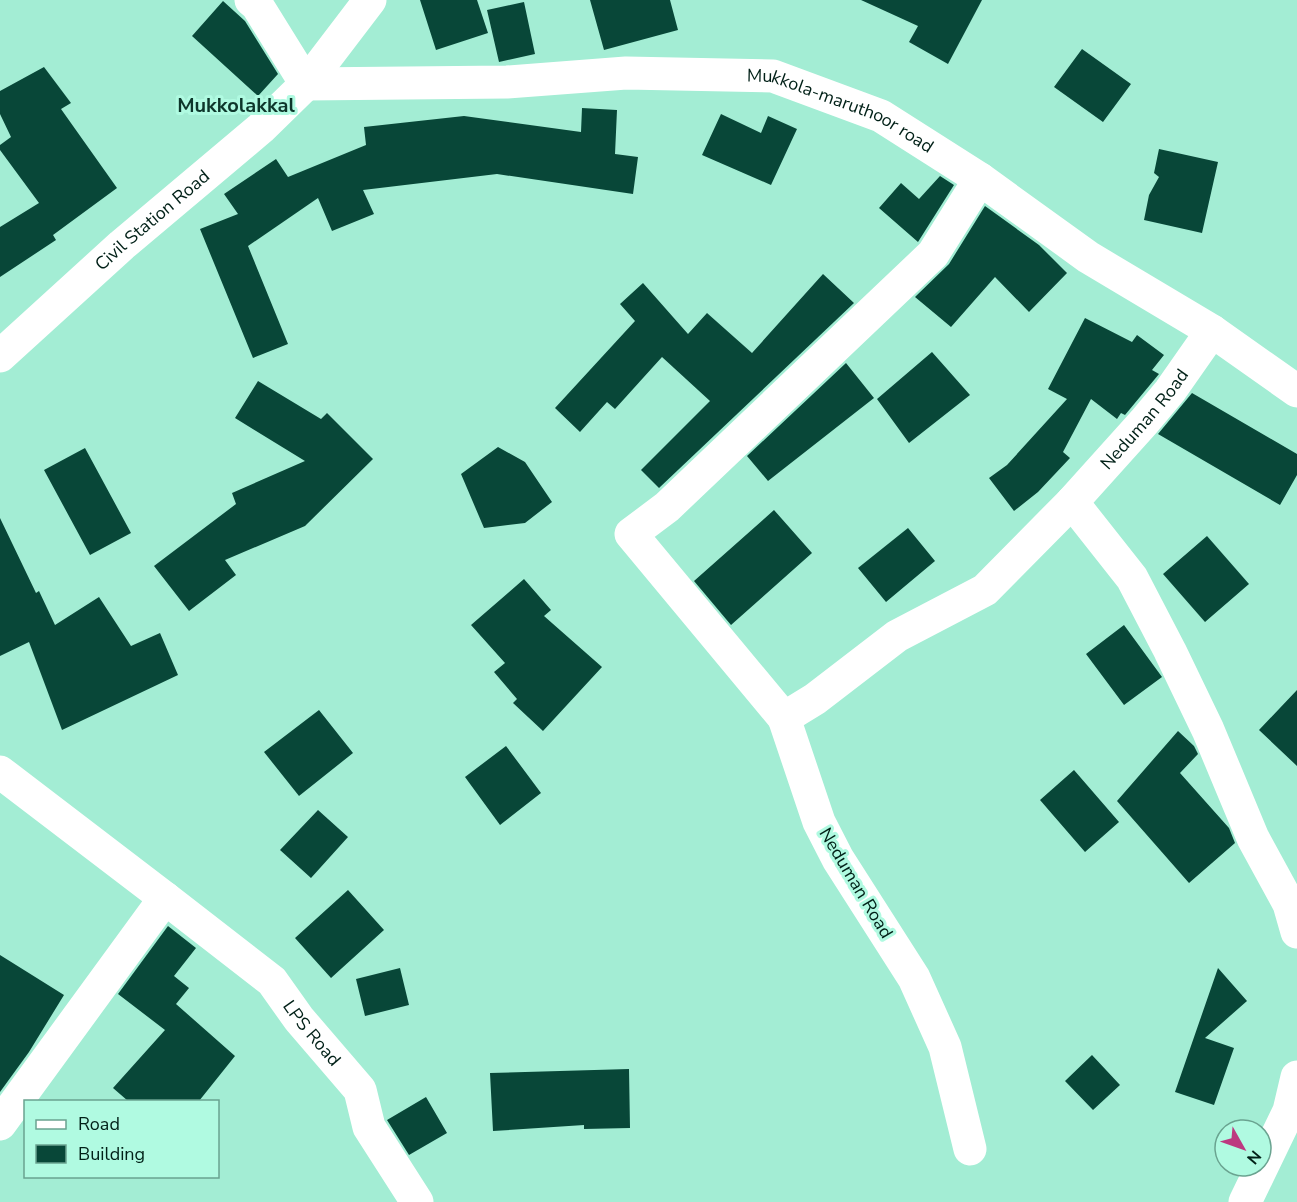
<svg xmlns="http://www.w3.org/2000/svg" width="1297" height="1202" font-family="'Nunito Sans',sans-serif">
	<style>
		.building { fill: #084738 }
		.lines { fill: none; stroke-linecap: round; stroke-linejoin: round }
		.street { stroke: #fff; stroke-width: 33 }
		.secondary { stroke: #fff; stroke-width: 33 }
		.labels { text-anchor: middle; stroke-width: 6; stroke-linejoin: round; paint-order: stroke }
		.street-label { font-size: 18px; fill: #012017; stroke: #b0fae1 }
		.neighbourhood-label { font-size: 20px; font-weight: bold; fill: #0e362b; stroke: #b0fae1 }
	</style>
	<rect width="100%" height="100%" fill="#a3edd4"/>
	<!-- building -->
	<path class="building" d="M 420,0 L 477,0 L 488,33 L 436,50 Z
		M 590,0 L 670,0 L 678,30 L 604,50 Z
		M 861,0 L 982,0 L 948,64 L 909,42 L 918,26 Z
		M 223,1 L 245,21 L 278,74 L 258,96 L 192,36 Z
		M 524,2 L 535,54 L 499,62 L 487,10 Z
		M 1082,49 L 1131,84 L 1103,122 L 1054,87 Z
		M 44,67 L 71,103 L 61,109 L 117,188 L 53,235 L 56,240 L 0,277 L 0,227 L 39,203 L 0,150 L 0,145 L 11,137 L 0,114 L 0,91 Z
		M 582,108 L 617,110 L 615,154 L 638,157 L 633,194 L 497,174 L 363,190 L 374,214 L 332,231 L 318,198 L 248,246 L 288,344 L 253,358 L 200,229 L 238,214 L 224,194 L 276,159 L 288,177 L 366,145 L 364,127 L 464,116 L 581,132 Z
		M 721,114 L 761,133 L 768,116 L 797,129 L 771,185 L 702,155 Z
		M 1159,149 L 1218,162 L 1202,233 L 1144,220 L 1149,195 L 1159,177 L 1154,173 Z
		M 940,176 L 954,185 L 918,242 L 879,208 L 901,183 L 919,199 Z
		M 985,206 L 1039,245 L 1067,273 L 1029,312 L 995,277 L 951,327 L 915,297 L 949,264 Z
		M 823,274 L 854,303 L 659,488 L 641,470 L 710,401 L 662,357 L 615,409 L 607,402 L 580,432 L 555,408 L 635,321 L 620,304 L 643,283 L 688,334 L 707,313 L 752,353 Z
		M 1085,318 L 1132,342 L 1137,335 L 1164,355 L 1152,370 L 1159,374 L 1125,415 L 1121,413 L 1117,419 L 1091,399 L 1063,452 L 1070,458 L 1038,492 L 1014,511 L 989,478 L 1007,465 L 1067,399 L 1048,389 Z
		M 932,352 L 970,395 L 909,443 L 877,399 Z
		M 846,363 L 874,398 L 768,481 L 747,456 Z
		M 258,381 L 321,419 L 327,413 L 373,459 L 305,526 L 225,560 L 236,575 L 189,611 L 154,566 L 236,504 L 232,493 L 305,461 L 235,418 Z
		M 1192,393 L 1297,454 L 1297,475 L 1280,505 L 1158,434 Z
		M 498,447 L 525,462 L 552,502 L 525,523 L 484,528 L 461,474 Z
		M 85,448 L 131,533 L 90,555 L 44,470 Z
		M 774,510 L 812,553 L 731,625 L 694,581 Z
		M 0,518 L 36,593 L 39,591 L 55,625 L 99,597 L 131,646 L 160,633 L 178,675 L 62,730 L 29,642 L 0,656 Z
		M 908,528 L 935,561 L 886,602 L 858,568 Z
		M 1207,536 L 1249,584 L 1205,622 L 1163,574 Z
		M 524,579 L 551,610 L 544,616 L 602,667 L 543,731 L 513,703 L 517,699 L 494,672 L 505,663 L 471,625 Z
		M 1124,625 L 1162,677 L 1124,705 L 1086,654 Z
		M 1297,690 L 1297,766 L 1259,730 Z
		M 319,710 L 353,753 L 299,796 L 264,752 Z
		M 1178,731 L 1194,746 L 1198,754 L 1180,773 L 1229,828 L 1235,843 L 1189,883 L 1117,801 Z
		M 506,746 L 541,793 L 500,825 L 465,777 Z
		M 1074,770 L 1119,822 L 1085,852 L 1040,800 Z
		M 318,810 L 348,837 L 311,878 L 280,850 Z
		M 348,890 L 384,930 L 331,978 L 295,938 Z
		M 168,926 L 196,948 L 174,976 L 189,988 L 176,1004 L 235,1056 L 199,1101 L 128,1101 L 113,1088 L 165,1030 L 118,994 Z
		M 0,955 L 64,995 L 29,1052 L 0,1092 Z
		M 400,968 L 409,1005 L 365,1016 L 356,979 Z
		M 1218,968 L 1247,1001 L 1205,1038 L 1234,1048 L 1214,1105 L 1175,1092 Z
		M 1092,1055 L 1120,1085 L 1093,1110 L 1065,1081 Z
		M 629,1069 L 630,1128 L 584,1129 L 584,1125 L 493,1131 L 490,1073 Z
		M 426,1097 L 447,1133 L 409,1155 L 387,1120 Z"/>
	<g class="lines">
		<!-- street -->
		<g class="street">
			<path d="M 1072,502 L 1132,578 L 1170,651 L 1208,730 L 1253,838 L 1289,904 L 1297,932"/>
			<path d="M 784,718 L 631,534 L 667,507 L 933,254 L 980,179"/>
			<path d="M 0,772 L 165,898 L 0,1124"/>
			<path id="s1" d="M 165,898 L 272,981 L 299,1019 L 360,1090 L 369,1127 L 417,1202"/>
			<path id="s2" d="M 970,1149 L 945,1047 L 914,978 L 838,859 L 819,822 L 784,718 L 815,699 L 897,636 L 985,590 L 1072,502 L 1144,422 L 1170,391 L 1212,331"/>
			<path d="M 1245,1202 L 1289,1111 L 1297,1077"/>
		</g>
		<!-- secondary -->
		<g class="secondary">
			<path d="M 251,0 L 257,5 L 306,84"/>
			<path id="s3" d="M 306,84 L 507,82 L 626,73 L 773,76 L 881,116 L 980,179 L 1088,257 L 1212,331 L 1297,391"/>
			<path id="s4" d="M 0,356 L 122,245 L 261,128 L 306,84 L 370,0"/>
		</g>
	</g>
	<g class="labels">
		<!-- street labels -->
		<g class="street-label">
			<text dy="6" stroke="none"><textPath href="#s3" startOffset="542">Mukkola-maruthoor road</textPath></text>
			<text dy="6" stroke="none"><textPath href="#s4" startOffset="204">Civil Station Road</textPath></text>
			<text dy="6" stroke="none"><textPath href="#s2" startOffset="946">Neduman Road</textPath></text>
			<text transform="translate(856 883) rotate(59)" y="6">Neduman Road</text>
			<text dy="6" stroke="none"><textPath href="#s1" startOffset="201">LPS Road</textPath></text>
		</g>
		<!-- neighbourhood labels -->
		<g class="neighbourhood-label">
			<text x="236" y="112">Mukkolakkal</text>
		</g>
	</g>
	<!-- legend -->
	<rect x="24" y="1100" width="195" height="78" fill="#b0fae1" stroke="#6aa390" stroke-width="1.5"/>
	<rect x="36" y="1120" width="30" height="9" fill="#ffffff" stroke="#6aa390" stroke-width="1.5"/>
	<text x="78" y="1130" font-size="18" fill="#012017">Road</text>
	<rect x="36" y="1145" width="30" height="18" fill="#084738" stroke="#6aa390" stroke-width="1.5"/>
	<text x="78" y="1160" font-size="18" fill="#012017">Building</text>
	<!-- north arrow -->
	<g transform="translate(1243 1148) rotate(130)"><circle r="28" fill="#b0fae1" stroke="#6aa390" stroke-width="1.5"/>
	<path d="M0-4.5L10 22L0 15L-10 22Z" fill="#bd3980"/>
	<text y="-9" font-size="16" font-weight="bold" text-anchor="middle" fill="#012017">N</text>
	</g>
</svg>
